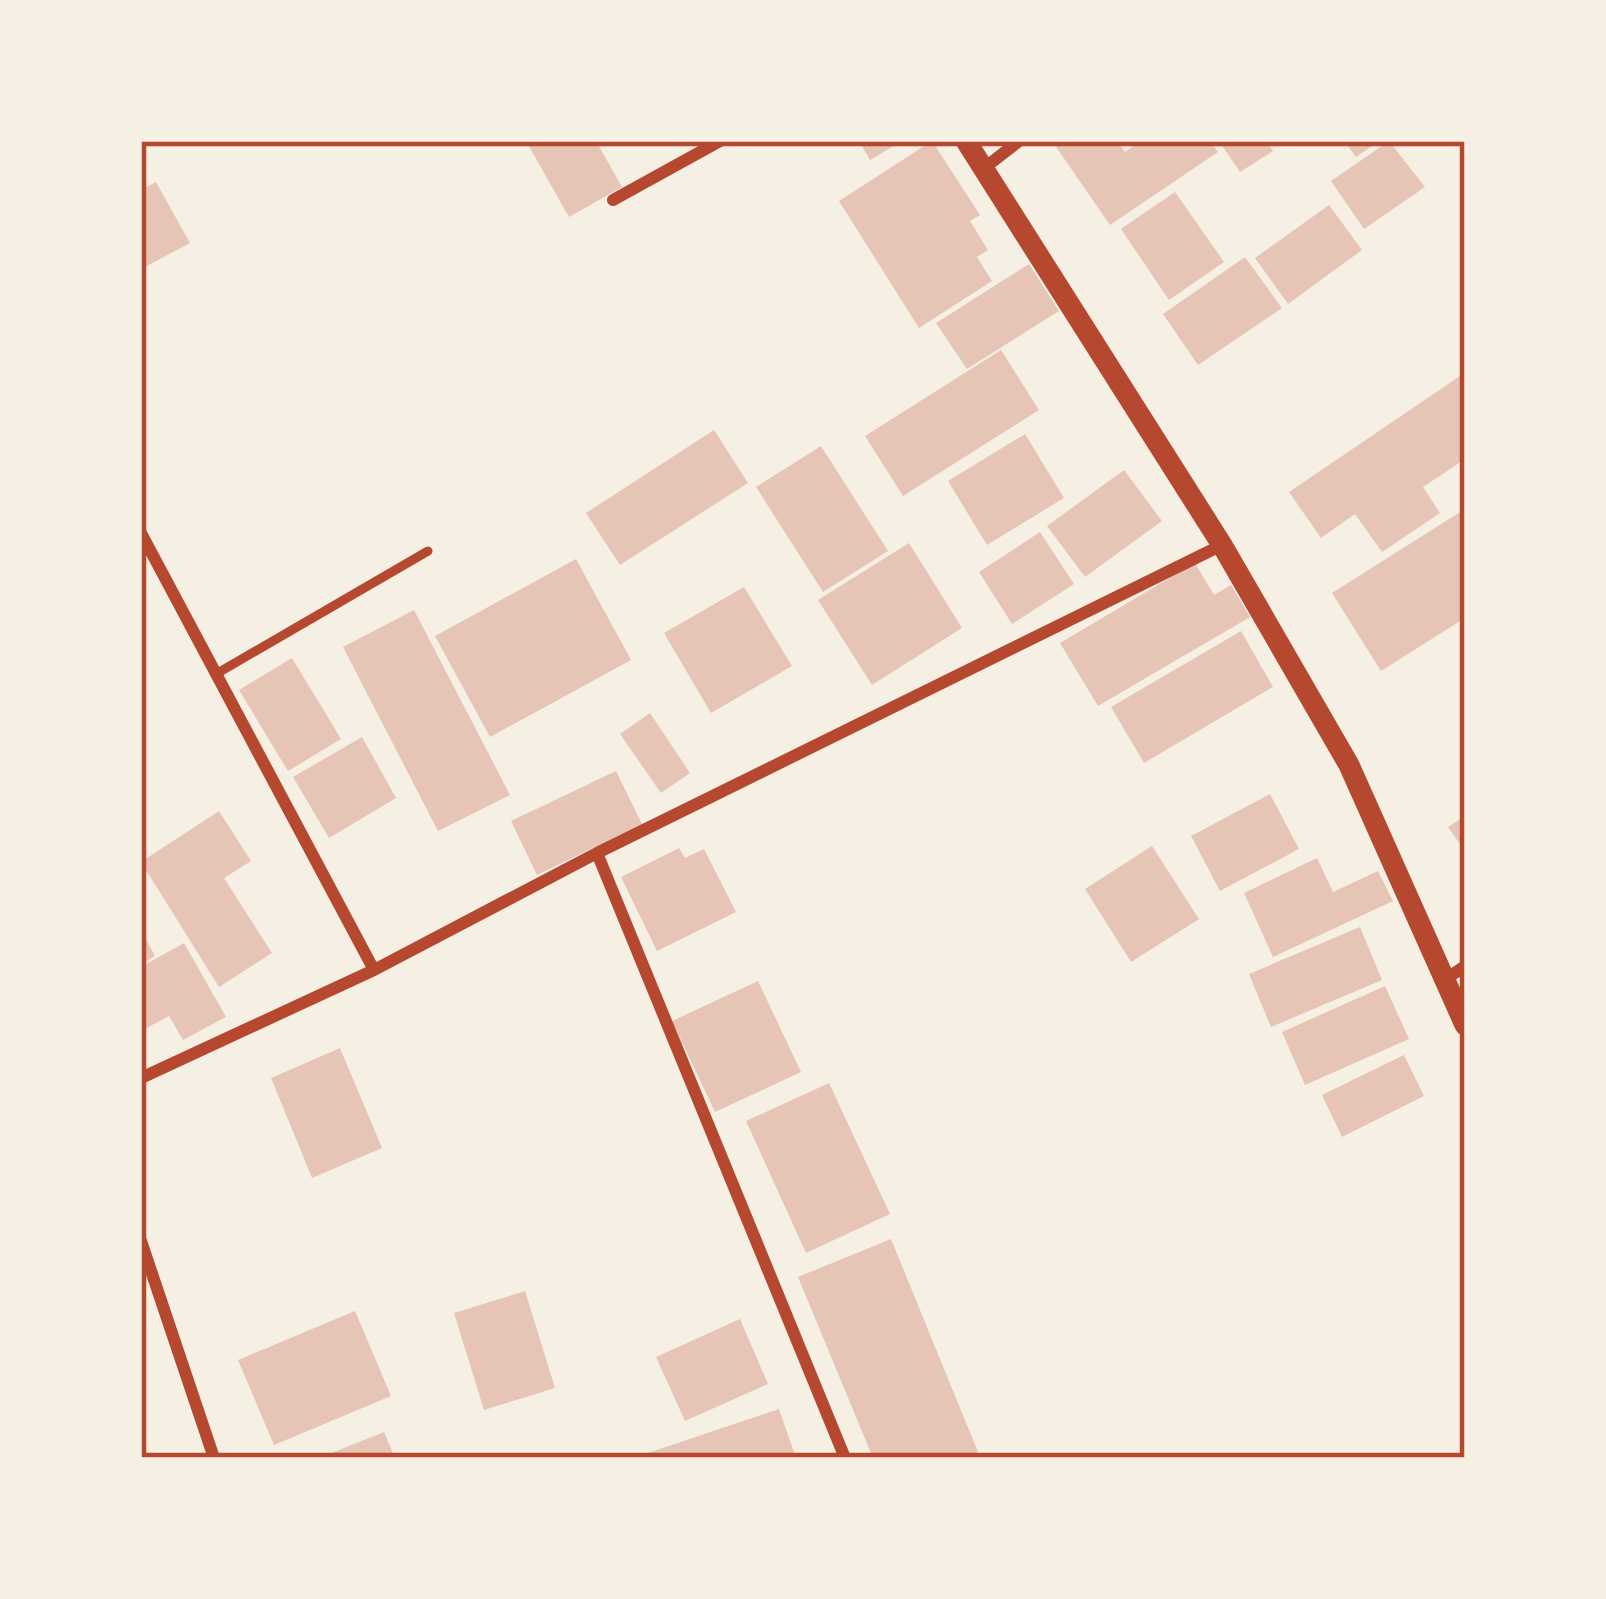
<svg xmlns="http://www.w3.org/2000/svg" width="1606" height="1599" font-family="Commissioner,sans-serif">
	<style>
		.building { fill: #e6c5b7 }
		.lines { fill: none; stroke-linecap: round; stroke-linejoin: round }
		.service { stroke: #b5482f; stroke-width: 9 }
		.minor { stroke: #b5482f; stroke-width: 12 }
		.tertiary { stroke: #b5482f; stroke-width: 21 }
		.neatline { fill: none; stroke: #b5482f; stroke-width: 4.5 }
	</style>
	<rect width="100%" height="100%" fill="#f6efe4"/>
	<!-- building -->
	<path class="building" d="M 526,141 L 596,141 L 622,187 L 569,217 Z
		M 859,141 L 902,141 L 870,160 Z
		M 932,141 L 980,215 L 970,221 L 988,250 L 977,257 L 992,281 L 919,328 L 839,201 Z
		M 1052,141 L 1117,141 L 1125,152 L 1141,141 L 1210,141 L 1218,152 L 1110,225 Z
		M 1219,141 L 1266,141 L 1273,151 L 1240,172 Z
		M 1344,141 L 1379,141 L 1356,157 Z
		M 1389,141 L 1425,187 L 1364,229 L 1331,181 Z
		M 156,182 L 190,243 L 141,269 L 141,190 Z
		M 1175,192 L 1224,262 L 1169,300 L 1121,229 Z
		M 1329,205 L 1362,250 L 1288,304 L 1255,258 Z
		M 1245,257 L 1282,308 L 1198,365 L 1163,314 Z
		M 1029,264 L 1059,311 L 967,369 L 936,323 Z
		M 1001,350 L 1039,410 L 903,496 L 865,436 Z
		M 1460,376 L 1465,384 L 1465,459 L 1423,487 L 1440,513 L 1382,552 L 1355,514 L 1321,538 L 1289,492 Z
		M 714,430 L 748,483 L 620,565 L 586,513 Z
		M 1025,434 L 1064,498 L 987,545 L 948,481 Z
		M 821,446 L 888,551 L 823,592 L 756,487 Z
		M 1124,470 L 1162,521 L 1085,577 L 1047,526 Z
		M 1465,509 L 1465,618 L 1381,671 L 1332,593 Z
		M 1040,532 L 1074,584 L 1012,624 L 979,572 Z
		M 909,543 L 962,628 L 872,685 L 818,600 Z
		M 576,559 L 631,660 L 490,737 L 435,636 Z
		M 1195,563 L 1214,595 L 1231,585 L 1250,617 L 1098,706 L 1060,643 Z
		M 744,587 L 792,666 L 711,713 L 664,633 Z
		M 414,610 L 510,795 L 438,831 L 343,647 Z
		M 1241,631 L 1273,687 L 1144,763 L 1111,707 Z
		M 292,658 L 341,739 L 288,771 L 239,690 Z
		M 650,713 L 690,773 L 661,793 L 620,734 Z
		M 362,737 L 396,798 L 329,838 L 293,777 Z
		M 616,771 L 642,824 L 537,875 L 511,821 Z
		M 1270,794 L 1299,849 L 1220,891 L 1191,836 Z
		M 219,811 L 251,861 L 224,878 L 272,953 L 219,987 L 141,862 Z
		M 1465,816 L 1465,851 L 1448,827 Z
		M 1152,846 L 1199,919 L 1131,962 L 1085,889 Z
		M 679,848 L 685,858 L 704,849 L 736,912 L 657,951 L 621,877 Z
		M 1317,858 L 1333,892 L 1378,871 L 1393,901 L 1273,957 L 1244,893 Z
		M 1360,927 L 1382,980 L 1271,1027 L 1249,974 Z
		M 141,929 L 155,956 L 141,964 Z
		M 184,943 L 226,1017 L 183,1040 L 169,1016 L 141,1031 L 141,967 Z
		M 758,981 L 801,1072 L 715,1112 L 672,1021 Z
		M 1385,986 L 1409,1039 L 1305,1085 L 1282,1032 Z
		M 340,1048 L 382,1148 L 312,1178 L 271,1078 Z
		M 1404,1055 L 1424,1096 L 1342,1137 L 1322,1095 Z
		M 829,1083 L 890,1214 L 806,1253 L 746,1121 Z
		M 891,1239 L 978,1452 L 964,1458 L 873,1458 L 798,1277 Z
		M 525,1291 L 555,1388 L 484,1410 L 454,1313 Z
		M 355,1311 L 391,1396 L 274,1445 L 238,1360 Z
		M 740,1319 L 768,1384 L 685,1421 L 656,1357 Z
		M 779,1409 L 796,1458 L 636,1458 L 636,1457 Z
		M 384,1432 L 395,1458 L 319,1458 Z"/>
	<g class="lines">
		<!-- service -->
		<path class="service" d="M 216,674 L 428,551"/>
		<!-- minor -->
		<path class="minor" d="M 983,169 L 1019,141
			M 613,200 L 720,141
			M 141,533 L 374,970
			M 597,853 L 845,1458
			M 1446,979 L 1465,966
			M 141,1078 L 374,970 L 597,853 L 1222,545
			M 141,1241 L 214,1458"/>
		<!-- tertiary -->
		<path class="tertiary" d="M 966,141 L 1222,545 L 1349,765 L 1465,1025"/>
	</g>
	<!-- border -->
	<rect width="1606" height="1599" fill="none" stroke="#f6efe4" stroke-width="288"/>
	<rect x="144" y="144" width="1318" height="1311" class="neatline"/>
</svg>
